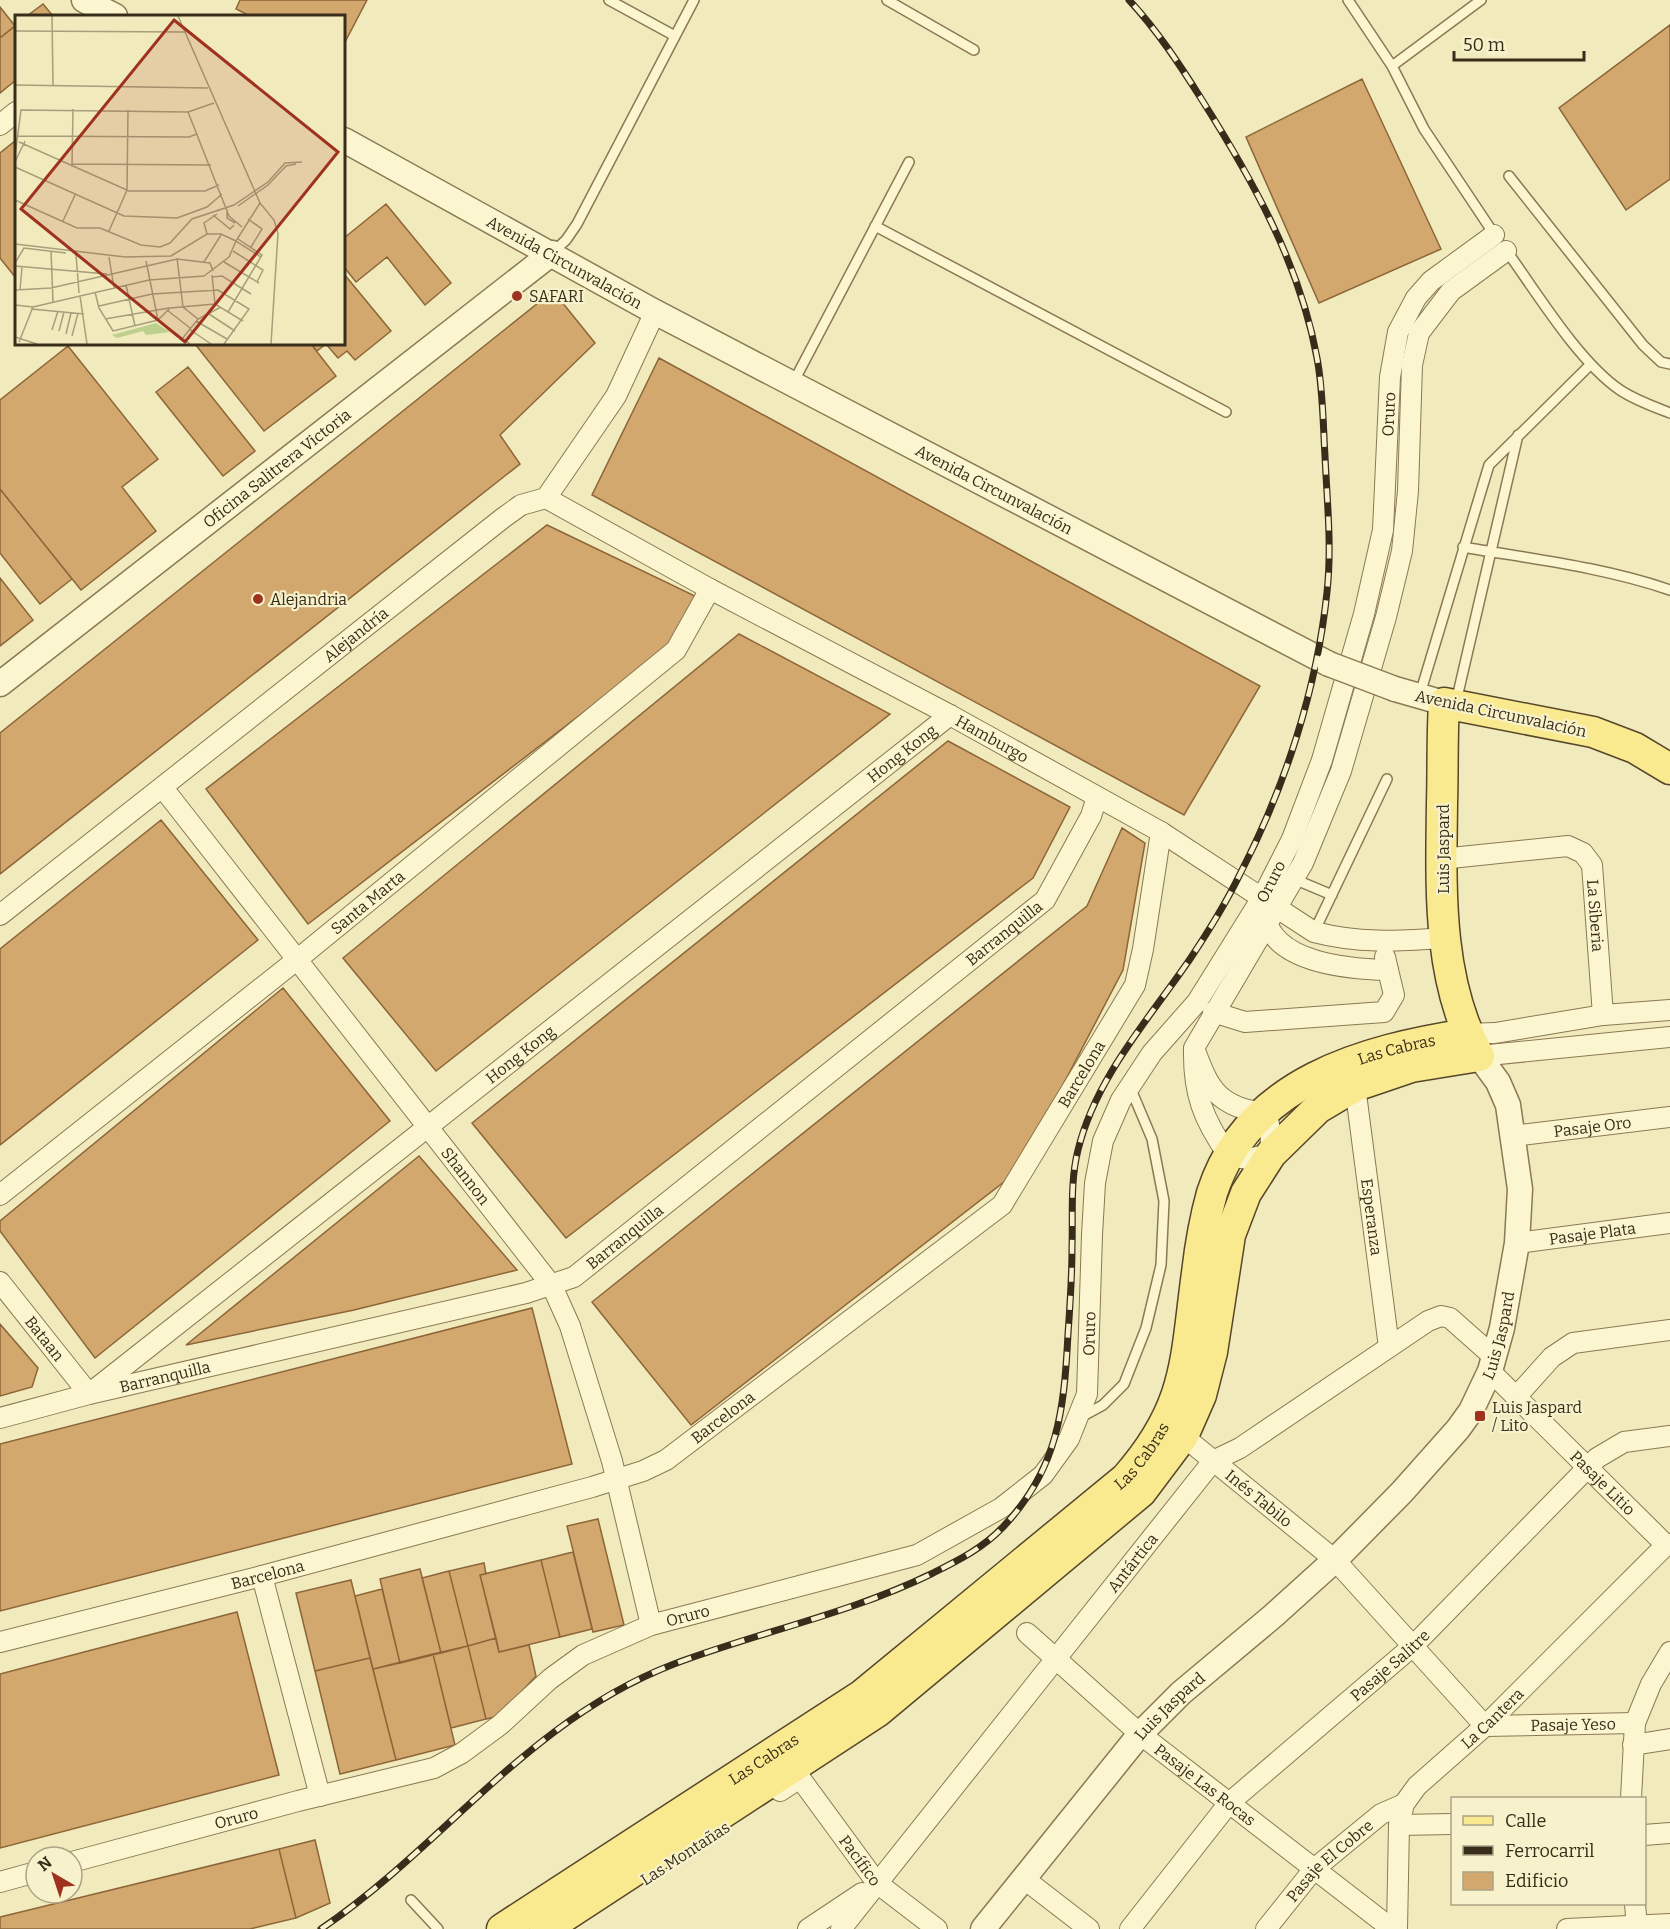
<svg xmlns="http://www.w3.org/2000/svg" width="1670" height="1929" font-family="Bitter,serif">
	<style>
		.building { fill: #d3a86e; stroke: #8c6638; stroke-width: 1.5 }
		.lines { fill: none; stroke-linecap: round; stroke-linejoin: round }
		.service-casing { stroke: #8a7954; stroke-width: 12 }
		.minor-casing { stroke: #8a7954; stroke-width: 22 }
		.tertiary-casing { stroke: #8a7954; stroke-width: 27 }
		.primary-casing { stroke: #574629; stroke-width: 33 }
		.service { stroke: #fcf6d0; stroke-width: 9 }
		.minor { stroke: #fcf6d0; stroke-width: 20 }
		.tertiary { stroke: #fcf6d0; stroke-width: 24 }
		.primary { stroke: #f9e98f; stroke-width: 30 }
		.rail-casing { stroke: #382d1a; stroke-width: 7 }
		.rail { stroke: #f8f2cc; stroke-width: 4.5; stroke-dasharray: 14; stroke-linecap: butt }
		.tertiary-bridge-casing { stroke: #8a7954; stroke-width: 27; stroke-linecap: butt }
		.tertiary-bridge { stroke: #fcf6d0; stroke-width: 24 }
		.poi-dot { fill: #9e321f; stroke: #f8f2cc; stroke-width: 2 }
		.labels { text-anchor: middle; stroke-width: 4.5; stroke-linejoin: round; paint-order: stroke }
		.street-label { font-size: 16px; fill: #382d1a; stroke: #f8f2cc }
		.poi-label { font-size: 16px; fill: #382d1a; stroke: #f8f2cc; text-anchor: start }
		.inset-road { fill: none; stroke: #a79e7b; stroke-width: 1.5 }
		.view { fill: #9e321f; fill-opacity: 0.15; stroke: #9e321f; stroke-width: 3 }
		.inset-edge { fill: none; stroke: #382d1a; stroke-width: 3 }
	</style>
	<rect width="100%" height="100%" fill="#f1eabc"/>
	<!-- building -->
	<path class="building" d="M 240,0 L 367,0 L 344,44 L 344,16 L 250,16 L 236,9 Z
		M 43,4 L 53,16 L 27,16 Z
		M 0,7 L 15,26 L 0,38 Z
		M 16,25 L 16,80 L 0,93 L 0,38 Z
		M 1670,25 L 1670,179 L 1626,210 L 1559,108 Z
		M 1362,79 L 1441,249 L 1319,303 L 1246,137 Z
		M 15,141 L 16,143 L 16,278 L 0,258 L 0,153 Z
		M 386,204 L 451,283 L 425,305 L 387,257 L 356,282 L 344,267 L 344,238 Z
		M 344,274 L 391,331 L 355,360 L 347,351 L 338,358 L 326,344 L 317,351 L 311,344 L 344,344 Z
		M 553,291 L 595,343 L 500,435 L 520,464 L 0,874 L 0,733 Z
		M 195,344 L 311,344 L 336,376 L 264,431 Z
		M 68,346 L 158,459 L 122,487 L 156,531 L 81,590 L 0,489 L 0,400 Z
		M 659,358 L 1260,686 L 1184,815 L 592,495 Z
		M 188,367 L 255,451 L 223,476 L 156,392 Z
		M 0,489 L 72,579 L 40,604 L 0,553 Z
		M 547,525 L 695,596 L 671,645 L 308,924 L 206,789 Z
		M 0,578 L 33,620 L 0,646 Z
		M 739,634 L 890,714 L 436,1071 L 343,958 Z
		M 948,741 L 1070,807 L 1033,878 L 566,1238 L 472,1123 Z
		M 161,820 L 258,940 L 0,1145 L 0,949 Z
		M 1122,828 L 1145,843 L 1123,970 L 1018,1171 L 691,1425 L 592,1302 L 1087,906 Z
		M 283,988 L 390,1121 L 95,1358 L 0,1231 L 0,1221 Z
		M 419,1156 L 517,1270 L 354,1310 L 186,1345 Z
		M 532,1308 L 572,1464 L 0,1611 L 0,1444 Z
		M 0,1324 L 38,1368 L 32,1387 L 0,1396 Z
		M 598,1519 L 624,1625 L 593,1632 L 567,1526 Z
		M 573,1552 L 592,1629 L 560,1637 L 541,1560 Z
		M 541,1560 L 560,1637 L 499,1652 L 480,1575 Z
		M 484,1563 L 486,1574 L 480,1575 L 496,1638 L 468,1646 L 449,1571 Z
		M 420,1569 L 441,1653 L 400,1663 L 380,1579 Z
		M 449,1571 L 468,1646 L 441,1653 L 422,1578 Z
		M 351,1580 L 370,1658 L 315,1671 L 296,1593 Z
		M 382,1589 L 400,1663 L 373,1669 L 355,1596 Z
		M 237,1612 L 279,1775 L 0,1848 L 0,1674 Z
		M 496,1638 L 499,1652 L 529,1645 L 536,1676 L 499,1716 L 486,1719 L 468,1646 Z
		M 468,1646 L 486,1719 L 451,1728 L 433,1654 Z
		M 433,1654 L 455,1745 L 396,1760 L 373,1669 Z
		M 370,1658 L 396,1760 L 340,1774 L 315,1671 Z
		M 315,1840 L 330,1903 L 296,1918 L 279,1849 Z
		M 279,1849 L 296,1918 L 250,1929 L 0,1929 L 0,1917 Z"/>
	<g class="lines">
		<!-- service casing -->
		<g class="service-casing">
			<path id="service" d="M 609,0 L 675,36
				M 887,0 L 974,50
				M 1348,0 L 1392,66 L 1424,129 L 1496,237
				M 1392,66 L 1481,0
				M 1509,176 L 1643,345 L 1661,362 L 1670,364
				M 875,226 L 1226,412
				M 1506,250 C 1537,293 1578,361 1620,390 C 1635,400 1652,406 1670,413
				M 552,253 L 566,240 L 577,224 L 694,0
				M 793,383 L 909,162
				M 1463,547 C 1532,559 1603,567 1670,590
				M 1420,694 L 1489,465 L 1590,365
				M 1456,702 L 1518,435
				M 1294,879 L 1332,895
				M 1314,932 L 1387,779
				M 1081,1417 L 1103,1405 L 1124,1384 L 1146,1328 L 1161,1265 L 1164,1201 L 1152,1139 L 1130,1087
				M 411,1900 L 438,1929"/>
		</g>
		<!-- minor casing -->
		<g class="minor-casing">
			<g id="minor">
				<path d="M 0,125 L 16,112"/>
				<path id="s1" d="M 546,498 L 710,589 L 950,715 L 1161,832 L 1314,932 C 1361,944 1398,941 1445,938"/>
				<path id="s2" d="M 163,788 L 552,1286 L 570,1326 L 612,1461 L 651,1625"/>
				<path id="s3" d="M 1441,859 L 1568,846 L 1583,853 L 1592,865 L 1603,1015"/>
				<path d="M 1265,914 C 1271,963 1349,969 1388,970 L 1385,957"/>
				<path id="s4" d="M 0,915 L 503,518 L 521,505 L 546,498 L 616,396 L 655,312"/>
				<path d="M 1213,1012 L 1245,1022 L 1384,1012 L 1394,995 L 1388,970"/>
				<path d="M 1467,1034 L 1495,1033 L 1603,1015 L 1670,1010"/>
				<path d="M 1194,1048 C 1201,1066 1208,1089 1225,1100 C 1260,1124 1271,1092 1271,1154 L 1247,1159 L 1229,1156 C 1203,1120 1193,1093 1194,1048 L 1303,863 L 1341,771 L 1386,617 L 1402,551 L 1408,491 L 1412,365 L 1419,333 L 1451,291 L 1506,251"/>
				<path d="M 1479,1056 L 1670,1037"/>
				<path id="s5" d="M 1355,1086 L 1389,1347"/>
				<path id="s6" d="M 1513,1136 L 1670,1117"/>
				<path id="s7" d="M 0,1195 L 299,958 L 676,650 L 710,589"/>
				<path id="s8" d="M 1517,1243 L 1670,1223"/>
				<path id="s9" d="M 0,1282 L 89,1394 L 950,715"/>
				<path id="s10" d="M 1490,1371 L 1666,1545"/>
				<path d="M 1516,1397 L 1552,1357 L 1573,1343 L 1670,1330"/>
				<path id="s11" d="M 0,1418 L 89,1394 L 526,1293 L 574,1277 L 1045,900 L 1091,816 L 1097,797"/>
				<path id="s12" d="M 1183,1436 L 1335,1560 L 1485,1726 L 1635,1723"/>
				<path d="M 262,1576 L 320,1796"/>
				<path id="s13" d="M 1027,1633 L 1140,1734 L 1392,1929"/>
				<path id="s14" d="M 0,1642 L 262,1576 L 592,1487 L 643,1471 L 666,1460 L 1002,1205 L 1135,985 L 1143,949 L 1161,832"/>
				<path d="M 1633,1745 L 1670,1739"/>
				<path id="s15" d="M 780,1791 L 800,1778 L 877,1883 L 937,1929"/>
				<path d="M 1631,1798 L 1635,1723 L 1651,1684 L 1670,1652"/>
				<path d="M 1399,1825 L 1452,1824"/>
				<path d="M 1644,1835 L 1670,1833"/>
				<path id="s16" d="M 72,1862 L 298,1801 L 434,1768 L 462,1753 L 500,1725 L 550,1679 L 583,1655 L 651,1625 L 917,1555 L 1001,1508 L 1043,1475 L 1069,1439 L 1087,1394 L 1092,1235 L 1095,1183 L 1103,1141 L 1121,1100 L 1152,1053 L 1197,1002 L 1263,896 L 1292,839 L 1322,760 L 1364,614 L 1383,530 L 1390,377 L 1398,332 L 1416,298 L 1431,281 L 1494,235"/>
				<path d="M 1023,1878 L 1089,1929"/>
				<path d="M 0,1882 L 36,1872"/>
				<path d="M 1635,1904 L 1637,1927"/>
				<path d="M 808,1929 L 862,1893"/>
				<path id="s17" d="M 841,1929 L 1213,1461 L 1240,1448 L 1428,1321 L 1441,1316 L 1450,1318 L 1494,1357"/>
				<path id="s18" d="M 1130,1929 L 1229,1803 L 1413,1646 L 1597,1458 L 1624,1442 L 1670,1436"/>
				<path id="s19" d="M 1266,1929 L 1314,1869 L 1381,1814 L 1404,1804"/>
				<path id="s20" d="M 1397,1929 L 1399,1825 L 1404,1804 L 1417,1786 L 1485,1726 L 1666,1545 L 1670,1544"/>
				<path d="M 1567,1929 L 1670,1924"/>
			</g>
		</g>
		<!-- tertiary casing -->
		<g class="tertiary-casing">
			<g id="tertiary">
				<path d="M 84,0 L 115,16"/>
				<path id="s21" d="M 344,140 L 655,312 L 1329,664"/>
				<path id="s22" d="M 0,684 L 552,253"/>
				<path d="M 1395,689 L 1444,703"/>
				<path id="s23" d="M 983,1929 L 1140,1734 L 1181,1693 L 1273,1616 L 1335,1560 L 1402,1492 L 1458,1429 L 1471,1411 L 1490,1371 L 1502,1328 L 1517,1243 L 1520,1189 L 1508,1105 L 1498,1082 L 1479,1056"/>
			</g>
		</g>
		<!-- primary casing -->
		<g class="primary-casing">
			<g id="primary">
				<path id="s24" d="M 502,1929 L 862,1695 L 1126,1478 C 1189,1406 1185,1361 1197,1273 C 1200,1247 1205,1218 1212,1193 C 1248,1081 1365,1050 1467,1034"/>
				<path d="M 545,1929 L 877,1712 L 1141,1492 L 1183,1436 L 1201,1395 L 1212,1352 L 1230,1235 L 1246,1193 L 1271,1154 L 1318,1108 L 1355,1086 L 1411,1067 L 1479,1056 C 1437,980 1441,888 1442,804 C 1443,770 1442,736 1444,703 L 1593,732 L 1635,748 L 1670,769"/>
			</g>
		</g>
		<!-- service -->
		<use href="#service" class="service"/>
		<!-- minor -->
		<use href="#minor" class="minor"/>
		<!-- tertiary -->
		<use href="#tertiary" class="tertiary"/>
		<!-- primary -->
		<use href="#primary" class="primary"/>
		<!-- rail casing -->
		<g class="rail-casing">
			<path id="rail" d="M 321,1929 C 446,1844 528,1720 674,1664 C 759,1632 849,1614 931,1574 C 957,1561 982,1549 1003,1527 C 1058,1469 1064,1411 1068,1334 C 1070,1306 1072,1277 1072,1248 C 1073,1216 1070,1181 1078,1150 C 1096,1077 1149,1019 1190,959 C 1208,932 1226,903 1240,874 C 1285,787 1317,689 1327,592 C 1332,547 1327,501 1325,456 C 1323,424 1323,389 1317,358 C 1300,264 1252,179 1202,100 C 1180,65 1157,30 1129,0"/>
		</g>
		<!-- rail -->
		<use href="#rail" class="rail"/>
		<!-- tertiary-bridge casing -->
		<g class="tertiary-bridge-casing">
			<path id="tertiary-bridge" d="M 1329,664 L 1395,689"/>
		</g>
		<!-- tertiary-bridge -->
		<use href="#tertiary-bridge" class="tertiary-bridge"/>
	</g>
	<!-- markers -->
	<g class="poi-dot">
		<circle cx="517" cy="296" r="6"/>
		<circle cx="258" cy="599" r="6"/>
		<rect x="1474" y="1410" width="12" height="12" rx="3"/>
	</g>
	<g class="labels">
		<!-- street labels -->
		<g class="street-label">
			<text dy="6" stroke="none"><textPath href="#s21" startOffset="252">Avenida Circunvalación</textPath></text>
			<text dy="6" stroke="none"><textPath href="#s16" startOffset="2204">Oruro</textPath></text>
			<text dy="6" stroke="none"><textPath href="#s22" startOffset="351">Oficina Salitrera Victoria</textPath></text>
			<text dy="6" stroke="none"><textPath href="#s21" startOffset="738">Avenida Circunvalación</textPath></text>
			<text dy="6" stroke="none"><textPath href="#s4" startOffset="453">Alejandría</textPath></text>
			<text transform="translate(1501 713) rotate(12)" y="6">Avenida Circunvalación</text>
			<text dy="6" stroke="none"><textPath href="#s1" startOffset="507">Hamburgo</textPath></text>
			<text dy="6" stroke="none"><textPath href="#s9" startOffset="1178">Hong Kong</textPath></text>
			<text transform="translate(1443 849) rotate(-90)" y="6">Luis Jaspard</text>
			<text dy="6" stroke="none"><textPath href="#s16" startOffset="1718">Oruro</textPath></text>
			<text dy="6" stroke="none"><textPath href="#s7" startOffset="470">Santa Marta</textPath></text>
			<text dy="6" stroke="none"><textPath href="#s3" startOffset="210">La Siberia</textPath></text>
			<text dy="6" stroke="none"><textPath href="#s11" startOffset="1142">Barranquilla</textPath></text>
			<text dy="6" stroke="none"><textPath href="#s24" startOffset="1320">Las Cabras</textPath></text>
			<text dy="6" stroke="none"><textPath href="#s9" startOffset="692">Hong Kong</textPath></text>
			<text dy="6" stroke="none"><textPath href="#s14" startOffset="1266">Barcelona</textPath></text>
			<text dy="6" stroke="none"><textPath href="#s6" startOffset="80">Pasaje Oro</textPath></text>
			<text dy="6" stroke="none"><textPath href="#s2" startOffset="492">Shannon</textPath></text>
			<text dy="6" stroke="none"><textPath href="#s5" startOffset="132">Esperanza</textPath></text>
			<text dy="6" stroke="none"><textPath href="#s8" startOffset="76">Pasaje Plata</textPath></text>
			<text dy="6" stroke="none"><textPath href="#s11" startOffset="656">Barranquilla</textPath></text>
			<text dy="6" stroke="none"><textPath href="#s16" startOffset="1214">Oruro</textPath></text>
			<text dy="6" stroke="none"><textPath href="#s23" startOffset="795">Luis Jaspard</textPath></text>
			<text dy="6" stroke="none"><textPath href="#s9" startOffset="72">Bataan</textPath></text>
			<text dy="6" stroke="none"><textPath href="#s11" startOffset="170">Barranquilla</textPath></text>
			<text dy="6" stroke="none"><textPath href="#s14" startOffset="762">Barcelona</textPath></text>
			<text dy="6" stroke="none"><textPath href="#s24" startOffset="798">Las Cabras</textPath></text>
			<text dy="6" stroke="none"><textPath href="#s10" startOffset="159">Pasaje Litio</textPath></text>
			<text dy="6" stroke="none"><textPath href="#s12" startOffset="98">Inés Tabilo</textPath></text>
			<text dy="6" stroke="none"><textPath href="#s17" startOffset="468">Antártica</textPath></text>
			<text dy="6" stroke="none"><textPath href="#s14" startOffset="276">Barcelona</textPath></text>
			<text dy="6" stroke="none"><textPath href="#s16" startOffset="674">Oruro</textPath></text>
			<text dy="6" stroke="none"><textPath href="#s18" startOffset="372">Pasaje Salitre</textPath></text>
			<text dy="6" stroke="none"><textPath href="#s23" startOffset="291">Luis Jaspard</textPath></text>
			<text dy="6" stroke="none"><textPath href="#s20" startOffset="249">La Cantera</textPath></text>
			<text dy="6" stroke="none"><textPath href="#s12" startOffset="508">Pasaje Yeso</textPath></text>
			<text dy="6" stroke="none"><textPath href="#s24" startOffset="312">Las Cabras</textPath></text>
			<text dy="6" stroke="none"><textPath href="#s13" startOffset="234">Pasaje Las Rocas</textPath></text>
			<text dy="6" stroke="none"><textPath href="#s16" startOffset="170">Oruro</textPath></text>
			<text transform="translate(685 1853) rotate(-33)" y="6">Las Montañas</text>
			<text dy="6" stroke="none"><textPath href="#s15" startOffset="126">Pacífico</textPath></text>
			<text dy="6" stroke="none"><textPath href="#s19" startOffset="94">Pasaje El Cobre</textPath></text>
		</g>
		<!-- poi labels -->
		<g class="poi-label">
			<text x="529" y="302">SAFARI</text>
			<text x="270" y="605">Alejandria</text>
			<text x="1492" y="1413">Luis Jaspard<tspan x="1492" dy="18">/ Lito</tspan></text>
		</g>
	</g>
	<!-- overview -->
	<g transform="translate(15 15)">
		<rect width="330" height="330" fill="#f1eabc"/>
		<path d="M 141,308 L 155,317 L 131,320 L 128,316 L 102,323 L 97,320 Z" fill="#bed08f"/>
		<path class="inset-road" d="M 37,1 L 38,71M 163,1 L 245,188M 0,16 L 170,17M 0,70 L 193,73M 58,94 L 57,149 L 196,150M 173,97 L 214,201 L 227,212M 3,121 L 174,122 L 182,119M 4,127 L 114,176 L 190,176 L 204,170M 0,141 L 6,95 L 173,97 L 199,88M 0,147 L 10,126M 0,152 L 109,201 L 162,203 L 192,192 L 207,179M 0,185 L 62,213 L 85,213 L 126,230 L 145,232 L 155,228 L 177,204 L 219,190 L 253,167 L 270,148 L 287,147M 223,191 L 253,170 L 271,151 L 281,149M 212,194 L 212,203 L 220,208M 198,200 L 215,214 L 219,210M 233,204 L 247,214 L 236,232M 48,206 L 60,180M 94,216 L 112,175 L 113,95M 192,219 L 189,208 L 202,199M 0,229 L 110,242 L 156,241 L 192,219 L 206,219 L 221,226 L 245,188 L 259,205 L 263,218 L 256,329M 36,236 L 38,287M 218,236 L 248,255 L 242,267M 61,239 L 64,278M 94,242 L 99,273M 162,243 L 168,292 L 183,304M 131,246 L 143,305M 189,247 L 206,220M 209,247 L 244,268M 0,248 L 9,233 L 51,238M 0,251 L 92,259M 197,260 L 200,289M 197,262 L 207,261 L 236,279M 111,270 L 120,311M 0,275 L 36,273 L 162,244 L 195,248 L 198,256M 5,275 L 7,252M 80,277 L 84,293 L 98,316 L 143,305 L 155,293 L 200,289 L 228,306M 65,281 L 72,329M 0,290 L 18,292 L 134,265 L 189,261 L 214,242 L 221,226 L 246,242M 84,291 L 137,279 L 203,275 L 234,294 L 209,329M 16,294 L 69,299M 152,295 L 175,313M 213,297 L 247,240 L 223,224M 194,299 L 220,316M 90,304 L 154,293M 143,305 L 175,329M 181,306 L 212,324M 174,314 L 196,329M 37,315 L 43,296M 44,316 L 49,297M 51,319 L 56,298M 57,321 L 63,298M 0,322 L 22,329M 167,324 L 183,304 L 206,292M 4,327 L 18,292"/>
		<path class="view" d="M 159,5 L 323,137 L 170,327 L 6,194 Z"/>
		<rect width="330" height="330" class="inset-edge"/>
	</g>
	<!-- legend -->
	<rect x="1451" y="1797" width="195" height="108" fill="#f8f2cc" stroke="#aba385" stroke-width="1.5"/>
	<rect x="1463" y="1816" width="30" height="9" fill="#f9e98f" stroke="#aba385" stroke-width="1.5"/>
	<text x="1505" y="1827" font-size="18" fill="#382d1a">Calle</text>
	<rect x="1463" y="1846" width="30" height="9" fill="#382d1a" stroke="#aba385" stroke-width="1.5"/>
	<text x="1505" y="1857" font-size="18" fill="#382d1a">Ferrocarril</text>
	<rect x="1463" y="1872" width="30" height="18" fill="#d3a86e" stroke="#aba385" stroke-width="1.5"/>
	<text x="1505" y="1887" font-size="18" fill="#382d1a">Edificio</text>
	<!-- north arrow -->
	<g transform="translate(54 1875) rotate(321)"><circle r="28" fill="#f8f2cc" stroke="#aba385" stroke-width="1.5"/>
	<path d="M0-4.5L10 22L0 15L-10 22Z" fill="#9e321f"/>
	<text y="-9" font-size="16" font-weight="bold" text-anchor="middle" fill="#382d1a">N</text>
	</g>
	<!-- scale -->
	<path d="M1454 51v9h130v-9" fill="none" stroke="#382d1a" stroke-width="3"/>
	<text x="1463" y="51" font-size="18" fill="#382d1a" stroke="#f8f2cc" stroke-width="4.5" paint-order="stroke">50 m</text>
</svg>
